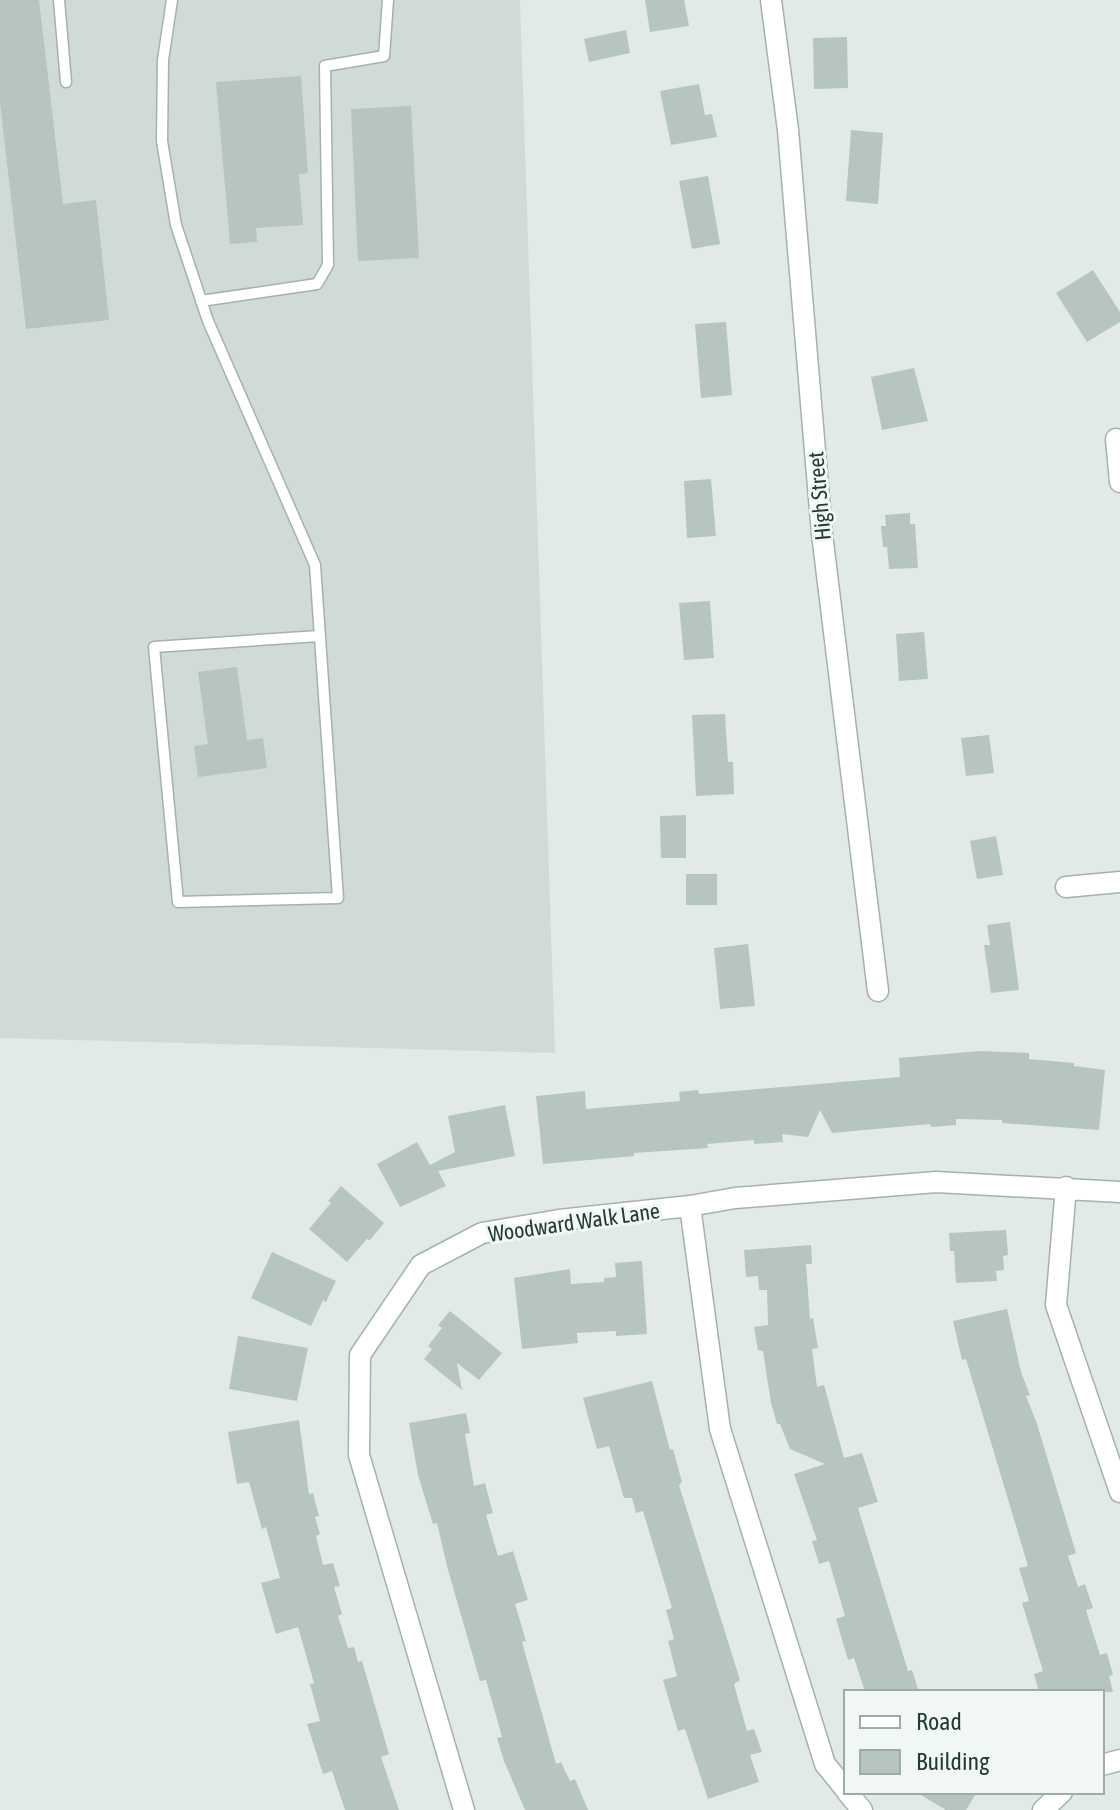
<svg xmlns="http://www.w3.org/2000/svg" width="1120" height="1810" font-family="'Asap Condensed',sans-serif">
	<style>
		.built { fill: #d0dad7 }
		.building { fill: #b7c5c1 }
		.lines { fill: none; stroke-linecap: round; stroke-linejoin: round }
		.lane-casing { stroke: #a4b2ae; stroke-width: 13 }
		.street-casing { stroke: #a4b2ae; stroke-width: 23 }
		.lane { stroke: #fff; stroke-width: 10 }
		.street { stroke: #fff; stroke-width: 20 }
		.labels { text-anchor: middle; stroke-width: 6; stroke-linejoin: round; paint-order: stroke }
		.street-label { font-size: 22px; fill: #233a36; stroke: #f1f7f5 }
	</style>
	<rect width="100%" height="100%" fill="#e1eae7"/>
	<!-- built -->
	<path class="built" d="M 0,0 L 520,0 L 555,1053 L 0,1038 Z"/>
	<!-- building -->
	<path class="building" d="M 0,0 L 39,0 L 63,204 L 96,200 L 109,320 L 26,329 L 0,102 Z
		M 645,0 L 684,0 L 689,26 L 650,32 Z
		M 626,30 L 630,53 L 589,62 L 584,39 Z
		M 847,37 L 848,88 L 814,89 L 813,38 Z
		M 301,76 L 308,173 L 299,174 L 303,225 L 256,228 L 257,242 L 230,244 L 216,82 Z
		M 699,84 L 705,115 L 712,114 L 717,137 L 671,145 L 660,91 Z
		M 411,106 L 419,258 L 358,261 L 351,109 Z
		M 851,130 L 883,133 L 878,204 L 846,201 Z
		M 708,176 L 720,244 L 692,249 L 679,181 Z
		M 1093,270 L 1120,312 L 1120,322 L 1087,342 L 1056,293 Z
		M 726,322 L 732,395 L 701,398 L 695,324 Z
		M 914,368 L 928,421 L 882,430 L 871,377 Z
		M 711,479 L 716,536 L 687,538 L 684,481 Z
		M 910,513 L 910,524 L 915,524 L 918,568 L 889,569 L 887,547 L 883,547 L 881,526 L 886,526 L 885,515 Z
		M 710,601 L 714,658 L 684,660 L 679,603 Z
		M 924,632 L 928,679 L 899,681 L 896,634 Z
		M 237,667 L 247,740 L 263,738 L 267,768 L 198,777 L 194,746 L 208,744 L 198,672 Z
		M 725,714 L 728,762 L 733,762 L 734,794 L 696,796 L 692,715 Z
		M 989,735 L 994,773 L 966,776 L 961,738 Z
		M 686,815 L 686,858 L 661,858 L 660,816 Z
		M 996,836 L 1003,875 L 977,879 L 970,841 Z
		M 686,874 L 717,874 L 717,905 L 686,905 Z
		M 1010,922 L 1019,990 L 991,993 L 984,945 L 990,945 L 987,925 Z
		M 748,944 L 755,1006 L 720,1009 L 714,948 Z
		M 980,1051 L 1029,1053 L 1029,1059 L 1074,1063 L 1074,1066 L 1105,1070 L 1099,1130 L 1002,1123 L 1002,1120 L 956,1119 L 956,1125 L 931,1127 L 930,1124 L 832,1133 L 820,1110 L 808,1137 L 782,1134 L 783,1142 L 754,1144 L 754,1140 L 707,1144 L 708,1148 L 634,1153 L 634,1156 L 543,1164 L 536,1096 L 585,1091 L 586,1109 L 680,1101 L 679,1092 L 698,1090 L 699,1094 L 900,1077 L 899,1058 Z
		M 505,1105 L 515,1156 L 438,1171 L 446,1186 L 400,1207 L 377,1164 L 417,1142 L 430,1165 L 455,1152 L 448,1116 Z
		M 341,1186 L 384,1223 L 370,1240 L 367,1239 L 347,1262 L 309,1229 L 331,1203 L 328,1201 Z
		M 1006,1230 L 1008,1255 L 1003,1256 L 1004,1270 L 996,1271 L 997,1281 L 956,1283 L 954,1251 L 950,1251 L 949,1233 Z
		M 811,1245 L 812,1264 L 806,1264 L 810,1319 L 813,1318 L 818,1348 L 812,1349 L 817,1387 L 824,1385 L 844,1458 L 862,1453 L 878,1502 L 858,1508 L 908,1671 L 912,1670 L 919,1692 L 865,1692 L 854,1658 L 848,1660 L 836,1619 L 845,1616 L 829,1561 L 819,1564 L 812,1541 L 817,1540 L 794,1474 L 825,1464 L 790,1449 L 780,1424 L 777,1424 L 771,1403 L 763,1351 L 758,1350 L 754,1327 L 768,1325 L 767,1290 L 759,1290 L 758,1276 L 746,1277 L 744,1250 Z
		M 272,1252 L 336,1281 L 326,1302 L 323,1300 L 311,1326 L 251,1298 Z
		M 642,1261 L 647,1334 L 616,1336 L 616,1331 L 577,1333 L 578,1343 L 522,1349 L 514,1278 L 570,1269 L 571,1284 L 604,1282 L 604,1278 L 616,1277 L 615,1263 Z
		M 1007,1309 L 1021,1372 L 1030,1395 L 1026,1396 L 1037,1424 L 1076,1553 L 1068,1556 L 1078,1587 L 1085,1584 L 1093,1608 L 1086,1610 L 1100,1655 L 1107,1653 L 1113,1675 L 1109,1676 L 1113,1692 L 1039,1692 L 1034,1674 L 1043,1671 L 1022,1603 L 1029,1601 L 1019,1568 L 1028,1566 L 966,1359 L 962,1360 L 953,1321 Z
		M 450,1311 L 502,1353 L 479,1380 L 457,1363 L 462,1390 L 424,1359 L 432,1349 L 428,1346 L 442,1328 L 438,1325 Z
		M 238,1336 L 308,1348 L 297,1401 L 229,1389 Z
		M 652,1381 L 670,1450 L 673,1449 L 682,1482 L 679,1485 L 740,1680 L 734,1684 L 747,1731 L 754,1729 L 762,1752 L 750,1755 L 759,1782 L 708,1799 L 685,1729 L 678,1731 L 663,1680 L 677,1676 L 668,1641 L 674,1639 L 666,1610 L 672,1608 L 643,1511 L 636,1513 L 632,1498 L 624,1498 L 609,1446 L 597,1449 L 583,1398 Z
		M 466,1413 L 470,1433 L 465,1434 L 474,1486 L 485,1483 L 493,1513 L 486,1515 L 498,1556 L 513,1551 L 528,1600 L 515,1604 L 526,1641 L 522,1642 L 556,1764 L 561,1762 L 570,1781 L 575,1779 L 588,1810 L 525,1810 L 504,1761 L 497,1738 L 502,1737 L 486,1680 L 480,1681 L 448,1570 L 437,1523 L 433,1524 L 418,1475 L 409,1423 Z
		M 299,1420 L 309,1494 L 313,1493 L 319,1516 L 315,1517 L 320,1534 L 316,1536 L 323,1565 L 333,1563 L 340,1586 L 334,1587 L 342,1614 L 338,1616 L 348,1648 L 354,1647 L 358,1662 L 362,1661 L 389,1754 L 381,1757 L 399,1810 L 345,1810 L 332,1771 L 323,1774 L 307,1724 L 320,1721 L 310,1684 L 314,1683 L 298,1627 L 276,1634 L 261,1583 L 280,1578 L 266,1527 L 262,1529 L 249,1482 L 237,1484 L 228,1432 Z
		M 916,1792 L 977,1792 L 966,1810 L 946,1810 Z"/>
	<g class="lines">
		<!-- lane casing -->
		<g class="lane-casing">
			<path id="lane" d="M 59,0 L 66,82
				M 172,0 L 163,60 L 162,141 L 176,225 L 208,321 L 315,565 L 338,898 L 178,902 L 154,647 L 319,636
				M 201,301 L 317,284 L 328,265 L 325,66 L 384,56 L 388,0"/>
		</g>
		<!-- street casing -->
		<g class="street-casing">
			<path id="street" d="M 771,0 L 788,130 L 822,534 L 878,991
				M 1116,439 L 1120,482
				M 1066,887 L 1120,882
				M 1066,1187 L 1056,1305 L 1120,1492
				M 690,1206 L 720,1429 L 825,1764 L 846,1790
				M 1102,1765 L 1120,1760
				M 847,1792 L 862,1810
				M 464,1810 L 359,1455 L 360,1355 L 421,1265 L 482,1233 L 559,1220 L 690,1206 L 735,1198 L 936,1182 L 1120,1192
				M 1043,1810 L 1062,1792"/>
		</g>
		<!-- lane -->
		<use href="#lane" class="lane"/>
		<!-- street -->
		<use href="#street" class="street"/>
	</g>
	<g class="labels">
		<!-- street labels -->
		<g class="street-label">
			<text transform="translate(819 496) rotate(-95)" y="8">High Street</text>
			<text transform="translate(574 1222) rotate(-8)" y="8">Woodward Walk Lane</text>
		</g>
	</g>
	<!-- legend -->
	<rect x="844" y="1690" width="260" height="104" fill="#f1f7f5" stroke="#9faba9" stroke-width="2"/>
	<rect x="860" y="1716" width="40" height="12" fill="#ffffff" stroke="#9faba9" stroke-width="2"/>
	<text x="916" y="1730" font-size="24" fill="#233a36">Road</text>
	<rect x="860" y="1750" width="40" height="24" fill="#b7c5c1" stroke="#9faba9" stroke-width="2"/>
	<text x="916" y="1770" font-size="24" fill="#233a36">Building</text>
</svg>
